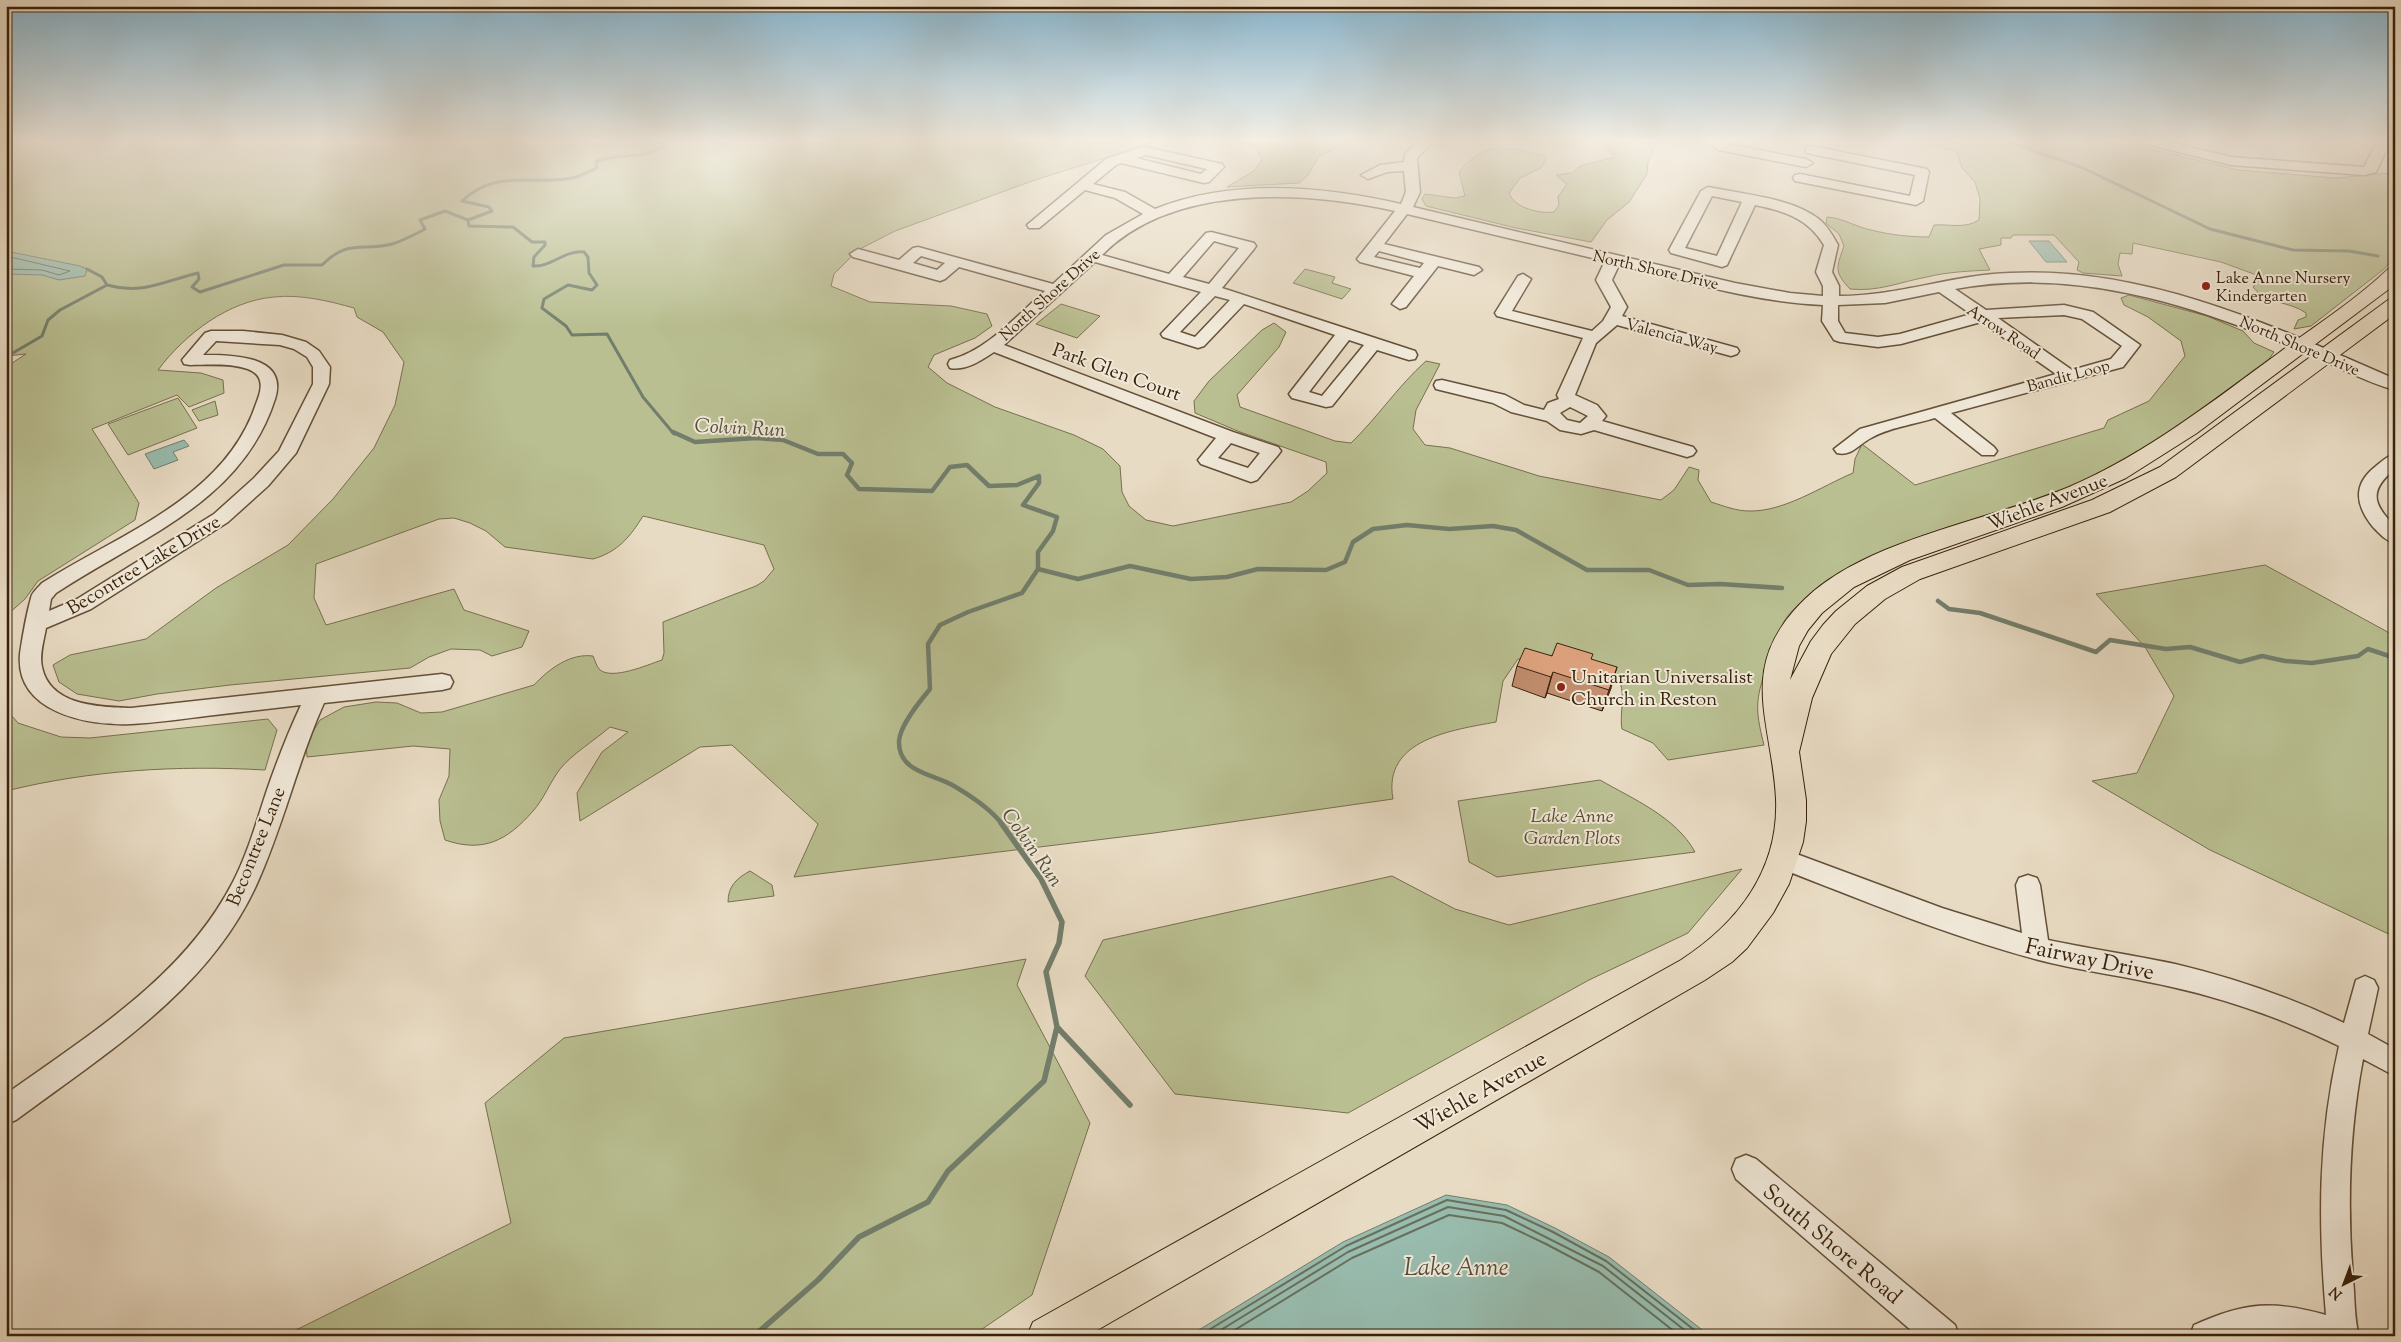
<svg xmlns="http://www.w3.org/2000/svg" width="2401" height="1342" font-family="'Sorts Mill Goudy',serif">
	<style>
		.green { fill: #b9bf91; stroke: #78704e }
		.water { fill: #98bcae; stroke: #727e6c }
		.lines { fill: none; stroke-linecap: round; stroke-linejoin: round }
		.shore-far1 { stroke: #686f5c; stroke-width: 1 }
		.shore { stroke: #686f5c; stroke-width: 2 }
		.stream-far2 { stroke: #727e6c; stroke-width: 3 }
		.stream-far1 { stroke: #727e6c; stroke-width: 4.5 }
		.stream { stroke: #727e6c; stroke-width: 5.5 }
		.minor-casing { stroke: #645038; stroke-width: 3 }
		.major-casing { stroke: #38220a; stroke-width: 2 }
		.minor { fill: #f0e8d8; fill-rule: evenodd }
		.major { fill: #e8dbc3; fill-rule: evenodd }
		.wall { fill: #c28e6f; stroke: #38220a }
		.shaded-wall { fill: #9e745a; stroke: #38220a }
		.building { fill: #e1a581; stroke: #38220a }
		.poi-dot { fill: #8f2418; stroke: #f0e8d8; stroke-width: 2 }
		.labels { text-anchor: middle; stroke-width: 4; stroke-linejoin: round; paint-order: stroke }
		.far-street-label { font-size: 16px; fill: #38220a; stroke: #f0e8d8 }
		.far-poi-label { font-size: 16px; fill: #38220a; stroke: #f0e8d8; text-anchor: start }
		.street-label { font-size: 19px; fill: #38220a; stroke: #f0e8d8 }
		.poi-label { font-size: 19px; fill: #38220a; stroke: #f0e8d8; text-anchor: start }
		.park-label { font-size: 19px; font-style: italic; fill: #58492c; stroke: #f0e8d8 }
		.water-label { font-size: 20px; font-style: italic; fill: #55503b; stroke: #f0e8d8 }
		.near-street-label { font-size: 22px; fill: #38220a; stroke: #f0e8d8 }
		.near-water-label { font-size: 24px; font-style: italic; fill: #55503b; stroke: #f0e8d8 }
	</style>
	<rect width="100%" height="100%" fill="#e8dbc3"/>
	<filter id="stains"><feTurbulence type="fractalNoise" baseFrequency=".004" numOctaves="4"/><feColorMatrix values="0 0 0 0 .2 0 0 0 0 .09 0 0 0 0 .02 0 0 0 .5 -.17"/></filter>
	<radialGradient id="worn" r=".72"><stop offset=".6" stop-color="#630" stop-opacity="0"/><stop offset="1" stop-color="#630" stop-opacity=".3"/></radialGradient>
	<!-- green -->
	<path class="green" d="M 6,140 L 1162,140 L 1035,180 L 895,231 L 858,250 L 834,274 L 831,286 L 870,302 L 951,306 L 987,314 L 992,326 L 975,338 L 934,355 L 928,367 L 947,383 L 995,407 L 1074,435 L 1103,449 L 1120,466 L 1122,492 L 1129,506 L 1146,520 L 1173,526 L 1291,502 L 1308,491 L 1327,473 L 1326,462 L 1240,432 L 1195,413 L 1194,401 L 1209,381 L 1262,330 L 1274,323 L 1286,332 L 1279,347 L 1237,395 L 1240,407 L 1335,441 L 1351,443 C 1378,417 1398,386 1426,361 L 1440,364 L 1416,410 L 1413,429 L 1425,445 L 1450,448 L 1539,476 L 1661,500 L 1674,490 L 1689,467 L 1699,470 L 1698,480 L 1711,502 C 1724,506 1736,511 1749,511 C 1784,512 1822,486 1853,473 L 1855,459 L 1862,444 L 1915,485 L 2104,428 L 2108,420 L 2149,401 L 2185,356 L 2181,341 L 2148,317 L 2124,305 L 2121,298 L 2129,295 L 2207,316 L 2243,331 L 2254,343 L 2274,352 L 2269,359 C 2215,398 2162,442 2103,472 C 2006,521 1867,531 1791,612 C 1779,625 1775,644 1769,660 C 1756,698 1754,706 1764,745 L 1668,760 L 1653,743 L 1622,729 C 1619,714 1627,690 1617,677 C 1611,669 1566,656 1556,655 C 1543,655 1530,658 1518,659 L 1503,681 L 1496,722 C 1453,730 1382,739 1393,799 L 1154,833 L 794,877 L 818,824 L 732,745 L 700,747 L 580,821 L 577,793 L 602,752 L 628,732 L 610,727 C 595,740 571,755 560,769 C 550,782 544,799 533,811 C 507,841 483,853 445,840 L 440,821 L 439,800 L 449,776 L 450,749 L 413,746 L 307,757 L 306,743 L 320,720 L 344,707 L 376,702 L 397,703 L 421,713 L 442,712 L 534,685 C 549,669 570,653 593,656 C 595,660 596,666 600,670 C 613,680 647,665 662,660 L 664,653 L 663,622 L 756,586 L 764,581 L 774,569 L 764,545 L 643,516 C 630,537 618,552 593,559 L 505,547 L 486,531 L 470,523 L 454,518 L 439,519 L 316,564 L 314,598 L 326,625 L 454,589 L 464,610 L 529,631 L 522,647 L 492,656 L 480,650 L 451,649 L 429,657 L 410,668 L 230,685 L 157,694 L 119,701 L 77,694 L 59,682 L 53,665 L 70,655 L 146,639 L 216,588 L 288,545 L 333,499 L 374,448 L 395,405 L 404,362 L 383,332 L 357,317 L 354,308 C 329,301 300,294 274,297 C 228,301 185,334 158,370 L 201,373 L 223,380 L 224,393 L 189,407 L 177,395 L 92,429 L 139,503 L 135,520 L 38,581 L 25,599 L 6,616 L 6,367 L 26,354 L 6,356 Z
		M 1229,140 L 1353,140 L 1319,156 L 1308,175 L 1299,183 L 1227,187 L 1254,171 L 1262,160 L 1256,148 Z
		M 1616,140 L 1658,140 L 1648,162 L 1647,174 L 1629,202 L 1607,220 L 1591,242 L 1516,228 L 1426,206 L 1422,199 L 1425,194 L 1455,198 L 1465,196 L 1459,172 C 1485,140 1507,147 1542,155 L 1547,159 L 1541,168 L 1520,178 L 1509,193 C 1514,208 1540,214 1554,212 L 1559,205 L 1558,197 L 1567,184 L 1556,175 L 1572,173 L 1580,166 L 1615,157 L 1606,148 Z
		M 1916,140 L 2123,140 L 2126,143 L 2238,170 L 2336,178 L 2390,173 L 2395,163 L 2395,256 L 2384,269 L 2311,326 L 2294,329 L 2298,320 L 2306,317 L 2306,313 C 2289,301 2266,304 2253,287 L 2262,277 L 2221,262 L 2133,243 L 2132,254 L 2120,253 L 2118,264 L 2122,276 L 2083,273 L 2077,270 L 2079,262 L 2054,235 L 2013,235 L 2011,238 L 2001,238 L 2001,245 L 1979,249 L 1990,270 C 1969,271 1947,272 1927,277 C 1900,282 1878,292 1850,289 C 1833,271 1837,267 1844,246 L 1839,234 L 1826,223 L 1827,217 C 1843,218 1856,227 1871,230 C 1891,235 1910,237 1929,237 L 1934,225 C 1950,224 1965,229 1979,220 L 1980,199 L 1975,182 L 1962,168 L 1957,152 Z
		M 1305,269 L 1335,277 L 1332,283 L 1351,289 L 1342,299 L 1293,283 Z
		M 1061,304 L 1100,316 L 1077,338 L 1036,324 Z
		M 178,398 L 197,428 L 128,455 L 108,424 Z
		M 215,401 L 218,415 L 199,421 L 192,410 Z
		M 2265,565 L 2395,636 L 2395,937 L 2210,850 L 2092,781 L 2137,773 L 2174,696 L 2145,647 L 2096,594 Z
		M 6,709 L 18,723 L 61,737 L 90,738 L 268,719 L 277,730 L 265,770 C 178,765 91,770 6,791 Z
		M 1600,780 C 1633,799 1676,817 1695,852 L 1497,877 L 1469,862 L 1458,801 Z
		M 1742,869 L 1688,933 L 1589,980 L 1348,1113 L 1175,1094 L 1085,976 L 1103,940 L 1392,876 L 1455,909 L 1509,925 Z
		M 750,871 L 772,885 L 774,896 L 728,902 C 728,886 737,878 750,871 Z
		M 1026,959 L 1017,985 L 1090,1123 L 1032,1295 L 972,1336 L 284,1336 L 511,1223 L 485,1103 L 564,1038 Z"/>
	<!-- water -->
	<path class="water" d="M 2029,241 L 2049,241 L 2067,262 L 2046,262 Z
		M 6,251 L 80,266 L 87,269 L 85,276 L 59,280 L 42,275 L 6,274 Z
		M 184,440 L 189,446 L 173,452 L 178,460 L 154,469 L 145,454 Z
		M 1446,1195 L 1507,1205 L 1555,1228 L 1609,1257 L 1710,1336 L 1189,1336 L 1343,1242 Z"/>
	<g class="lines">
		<!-- shore-far1 -->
		<path class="shore-far1" d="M 6,256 L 70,271 L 59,275 L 42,270 L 6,269"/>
		<!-- shore -->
		<path class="shore" d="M 1199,1336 L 1346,1246 L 1447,1200 L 1506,1210 L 1553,1232 L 1606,1261 L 1702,1336
			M 1211,1336 L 1348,1252 L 1448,1207 L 1504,1216 L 1603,1266 L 1692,1336
			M 1225,1336 L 1352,1258 L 1449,1215 L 1502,1223 L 1546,1244 L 1599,1272 L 1680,1336"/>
		<!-- stream-far2 -->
		<path class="stream-far2" d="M 2003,140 L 2081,167 L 2210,229 L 2293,250 L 2349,251 L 2378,256
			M 468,220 L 492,211 L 489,207 L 462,201 C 497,168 530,186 572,178 C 581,176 589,171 597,168 L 596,161 C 618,153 645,160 665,145 L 662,140
			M 87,269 L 102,277 L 107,285 C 143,295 164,281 198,273 L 199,279 L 192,287 L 200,292 L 284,265 L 322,265 C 349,238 362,252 392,244 C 403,241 415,234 425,229 L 420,220 L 445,211 L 468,220 L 469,226 L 513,227 L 532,242 L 545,242 L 545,245 L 534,257 L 533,266 C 552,267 564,250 584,252 L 588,257 L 589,273 L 597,285 L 592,290 L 568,285 L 544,299 L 542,308 L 566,326 L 572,335 L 607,334 L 643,397 L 674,434
			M 6,357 L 42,336 L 48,320 L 60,310 L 107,285"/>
		<!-- stream-far1 -->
		<path class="stream-far1" d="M 673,432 L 695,442 L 756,438 L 783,440 L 818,454 L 843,454 L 852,463 L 847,475 L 859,489 L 932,491 L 950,467 L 967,465 L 989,486 L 1017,485 L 1039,476 L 1039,483 L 1023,505 L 1057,517 L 1053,531 L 1038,552 L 1038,569 L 1022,593 L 968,612 L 940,625 L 928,644 L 930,689 C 920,701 900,725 899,741 C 898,773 934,774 954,786 C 971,796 990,808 1002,824
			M 1038,569 L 1078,579 L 1130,566 L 1191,579 L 1227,577 L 1258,569 L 1326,570 L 1345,562 L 1353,542 L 1373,529 L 1407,525 L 1449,529 L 1493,526 L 1516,530 L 1587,570 L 1649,570 L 1688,585 L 1720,584 L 1782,588
			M 1938,601 L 1949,609 L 1980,613 L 2096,652 L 2110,640 L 2166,649 L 2190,647 L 2240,662 L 2262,656 L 2285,661 L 2312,663 L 2358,656 L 2368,649 L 2395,658"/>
		<!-- stream -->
		<path class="stream" d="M 1001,823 L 1041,879 L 1062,922 L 1059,943 L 1046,972 L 1057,1027 L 1130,1105
			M 754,1336 L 818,1280 L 859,1237 L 928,1202 L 948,1171 L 1044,1081 L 1057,1027"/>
		<!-- minor casing -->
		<g class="minor-casing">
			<path id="minor" d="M 1421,140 L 1435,140 L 1417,158 L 1420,192 L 1413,207 L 1735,283 L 1790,293 L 1823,296 L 1823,286 L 1816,272 L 1824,245 C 1808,218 1784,211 1755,205 L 1727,265 L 1722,267 L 1671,253 L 1669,250 L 1701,191 L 1708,187 C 1741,194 1794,198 1820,220 C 1828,227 1833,236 1838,245 L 1832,272 L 1839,286 L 1839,296 C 1898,296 1952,275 2010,273 C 2145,266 2274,326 2395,379 L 2395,390 C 2364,382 2327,361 2297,349 C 2189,303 2073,267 1955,289 L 1986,310 L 2064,305 L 2093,312 L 2140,345 L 2123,367 L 1951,413 L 1994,447 L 1997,451 L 1994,455 L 1982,455 L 1935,418 C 1916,424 1887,428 1871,438 C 1859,444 1851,457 1837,453 L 1834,449 L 1860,429 L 2056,374 L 1981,322 L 1901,344 L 1878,347 L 1840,342 L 1834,340 L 1822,321 L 1823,305 C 1753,302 1686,281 1619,265 L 1612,280 L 1627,307 L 1622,316 L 1737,348 L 1739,351 L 1737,354 L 1731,356 L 1617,325 L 1596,343 L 1575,395 L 1597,405 L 1606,416 L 1602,421 L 1693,447 L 1696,451 L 1693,455 L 1687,457 L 1594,430 L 1581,434 L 1560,430 L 1547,421 L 1511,412 L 1493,403 L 1436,389 L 1434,385 L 1436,381 L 1442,380 L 1505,395 L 1524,405 L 1544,410 L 1548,403 L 1559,399 L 1557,395 L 1583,338 L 1497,316 L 1495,313 L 1518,276 L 1523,274 L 1531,279 L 1512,311 L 1592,331 L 1603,321 L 1611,307 L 1596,280 L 1605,261 L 1407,214 L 1384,244 L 1479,267 L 1482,270 L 1474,275 L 1438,266 L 1406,307 L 1400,309 L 1392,304 L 1414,276 L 1360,262 L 1357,259 L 1395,211 C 1304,191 1173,183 1102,255 L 1169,274 L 1206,233 L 1211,232 L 1254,243 L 1256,246 L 1254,249 L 1222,288 L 1415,351 L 1417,355 L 1415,359 L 1409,360 L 1377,350 L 1332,406 L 1326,407 L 1292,398 L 1289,394 L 1292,390 L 1335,335 L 1244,304 L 1204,346 L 1198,348 L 1163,337 L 1161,334 L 1201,292 L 1095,262 L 1004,345 L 1233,432 L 1278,447 L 1281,451 L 1278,455 L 1257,480 L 1251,482 L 1201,464 L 1198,460 L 1216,438 L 994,352 C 982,360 966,371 950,368 L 948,364 L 950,360 C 988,350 1016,316 1045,291 L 959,267 L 945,279 L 940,281 L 853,257 L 850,254 L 858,249 L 899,260 L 913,248 L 918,247 L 1053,284 L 1106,235 L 1143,214 L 1115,198 L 1085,190 L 1039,228 L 1029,228 L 1027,225 L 1106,159 L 1140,148 L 1145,147 L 1222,164 L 1224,167 L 1209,182 L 1204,183 L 1121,163 L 1116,165 L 1093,184 L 1125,192 L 1155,209 C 1232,178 1322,186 1401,204 L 1406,192 L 1404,171 L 1387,172 L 1368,179 L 1361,175 L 1380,165 L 1404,162 L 1405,154 ZM 1146,155 L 1207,169 L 1201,174 L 1136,158 ZM 1712,196 L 1742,202 L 1717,256 L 1685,248 ZM 1214,241 L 1239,248 L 1209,284 L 1183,277 ZM 1379,251 L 1424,263 L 1420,268 L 1374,257 ZM 921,256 L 945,263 L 937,270 L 913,263 ZM 1939,292 L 1971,314 L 1900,334 L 1878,337 L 1845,333 L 1838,321 L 1838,305 L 1885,303 ZM 1215,296 L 1230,300 L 1195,337 L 1180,332 ZM 2064,315 L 2082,319 L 2122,346 L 2111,359 L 2072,370 L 1998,318 ZM 1349,340 L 1364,345 L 1322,396 L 1309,392 ZM 1570,407 L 1588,416 L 1580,423 L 1567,420 L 1560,413 ZM 1231,443 L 1260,453 L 1248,468 L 1218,458 Z
				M 1716,140 L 1728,140 L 1727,144 L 1806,159 L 1813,163 L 1806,167 L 1719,150 L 1712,146 Z
				M 2140,140 L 2161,140 L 2231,157 L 2364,167 L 2378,140 L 2391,140 L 2376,172 L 2364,175 L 2231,165 L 2142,143 Z
				M 1812,146 L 1927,169 L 1929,172 L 1923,201 L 1916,205 L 1795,181 L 1793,178 L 1795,175 L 1800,174 L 1910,196 L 1915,175 L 1807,153 L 1805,150 L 1807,147 Z
				M 211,331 L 243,331 L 282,335 L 306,342 L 319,351 L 330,367 L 329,384 L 296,453 L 268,486 L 228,522 L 91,609 L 46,628 C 44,640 39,655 42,667 C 50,706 99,707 131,708 L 442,674 L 450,676 L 453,682 L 450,688 L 442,690 L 324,703 C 297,763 283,828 255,888 C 206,992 105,1054 16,1120 L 6,1124 L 6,1094 C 90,1034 184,977 233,882 C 248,853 257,820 267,790 C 277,761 288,733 301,705 C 269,709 238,712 206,716 C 181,719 156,723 131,724 C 87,726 15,712 20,654 C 22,640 27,612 31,598 C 32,592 38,588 42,583 C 119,534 225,498 256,404 C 259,396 263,386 259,378 C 251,361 205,365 190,365 L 184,364 L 182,360 L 205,333 ZM 216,341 L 280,345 L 294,349 L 307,357 L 313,367 L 313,384 L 279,451 L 254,478 L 214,514 L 77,599 L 49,611 L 51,599 L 56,593 C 139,538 242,503 275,399 C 289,355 232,355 203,355 Z
				M 2395,454 L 2395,469 C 2369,490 2372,504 2395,526 L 2395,543 C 2386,541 2380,534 2373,527 C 2356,506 2352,485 2375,467 C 2381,462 2387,456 2395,454 Z
				M 1783,849 L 1942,908 L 2022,933 L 2016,885 L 2019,878 L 2028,875 L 2037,878 L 2040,885 L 2048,940 C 2090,949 2133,955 2175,964 C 2233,978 2290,997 2344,1023 L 2356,980 L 2365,976 L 2374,980 L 2378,988 L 2368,1034 L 2395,1049 L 2395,1076 L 2363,1059 C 2349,1133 2347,1205 2353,1279 C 2355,1297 2354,1319 2359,1336 L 2190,1336 L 2194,1325 C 2245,1302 2272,1300 2326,1315 C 2318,1222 2318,1138 2339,1046 C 2286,1020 2230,1000 2172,987 C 2126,976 2080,971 2035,959 C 1945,935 1860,899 1774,866 L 1771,859 L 1774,852 Z
				M 1746,1155 L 1756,1159 L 1955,1325 L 1959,1336 L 1918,1336 L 1912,1331 L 1736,1179 L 1732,1169 L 1736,1159 Z"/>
		</g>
		<!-- major casing -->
		<g class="major-casing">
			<path id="major" d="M 2395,267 L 2393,286 L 2197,433 L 2126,478 L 2062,507 L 1910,560 L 1854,587 L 1822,613 L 1808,630 L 1799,646 L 1790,680 L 1811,641 L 1823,625 L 1836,611 L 1867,586 L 1902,567 L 2092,500 L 2160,467 L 2388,300 L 2395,298 L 2395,314 L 2176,477 L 2110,512 L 1920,579 L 1885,599 L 1855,624 L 1831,654 L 1812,698 L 1799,752 L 1806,800 L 1806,821 L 1803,842 L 1789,884 L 1773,913 L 1747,948 L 1732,962 L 1705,980 L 1087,1336 L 1027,1336 L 1033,1322 L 1681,960 C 1738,923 1779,870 1776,799 C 1772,719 1735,667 1805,599 C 1867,539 1989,521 2069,487 C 2146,454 2213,401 2280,352 C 2316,325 2356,300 2388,269 Z"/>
		</g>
		<!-- minor -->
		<use href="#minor" class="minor"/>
		<!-- major -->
		<use href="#major" class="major"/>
	</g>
	<!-- wall -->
	<path class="wall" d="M 1552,656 L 1611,688 L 1602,711 L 1547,693 L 1545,698 L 1512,686 L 1517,666 Z"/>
	<!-- shaded-wall -->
	<path class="shaded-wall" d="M 1617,667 L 1611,688 L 1602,711 L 1609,690 Z
		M 1553,672 L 1547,693 L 1545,698 L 1551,677 Z"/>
	<!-- building -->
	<path class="building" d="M 1557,643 L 1593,654 L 1591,659 L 1617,667 L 1609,690 L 1553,672 L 1551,677 L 1517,666 L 1525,648 L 1552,656 Z"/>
	<!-- sky -->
	<linearGradient id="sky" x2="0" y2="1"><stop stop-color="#88b7d1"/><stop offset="0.43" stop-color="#f5efe4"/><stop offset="1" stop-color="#f5efe4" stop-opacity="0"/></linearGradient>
	<rect width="2401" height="327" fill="url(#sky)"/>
	<!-- markers -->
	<g class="poi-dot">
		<circle cx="2206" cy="286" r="5"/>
		<circle cx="1561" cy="687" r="5"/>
	</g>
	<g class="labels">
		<!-- far-street labels -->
		<g class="far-street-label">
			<text transform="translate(1656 269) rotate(13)" y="6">North Shore Drive</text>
			<text transform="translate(1049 294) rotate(-42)" y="6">North Shore Drive</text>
			<text transform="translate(2004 331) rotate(34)" y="6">Arrow Road</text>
			<text transform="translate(1672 335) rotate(15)" y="6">Valencia Way</text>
			<text transform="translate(2300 345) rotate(23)" y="6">North Shore Drive</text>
			<text transform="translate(2068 375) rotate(-15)" y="6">Bandit Loop</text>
		</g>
		<!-- far-poi labels -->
		<g class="far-poi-label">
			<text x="2216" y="283">Lake Anne Nursery<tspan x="2216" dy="18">Kindergarten</tspan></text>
		</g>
		<!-- street labels -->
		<g class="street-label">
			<text transform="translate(1117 371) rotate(20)" y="7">Park Glen Court</text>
			<text transform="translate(2047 501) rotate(-21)" y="7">Wiehle Avenue</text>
			<text transform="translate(143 564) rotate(-31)" y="7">Becontree Lake Drive</text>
			<text transform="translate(255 846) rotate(-68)" y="7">Becontree Lane</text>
		</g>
		<!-- poi labels -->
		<g class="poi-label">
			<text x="1571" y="683">Unitarian Universalist<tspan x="1571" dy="22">Church in Reston</tspan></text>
		</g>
		<!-- park labels -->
		<g class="park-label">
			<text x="1572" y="822">Lake Anne<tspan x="1572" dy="22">Garden Plots</tspan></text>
		</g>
		<!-- water labels -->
		<g class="water-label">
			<text transform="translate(740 427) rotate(3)" y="7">Colvin Run</text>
			<text transform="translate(1033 847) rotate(55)" y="7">Colvin Run</text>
		</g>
		<!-- near-street labels -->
		<g class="near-street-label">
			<text transform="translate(2090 958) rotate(12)" y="8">Fairway Drive</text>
			<text transform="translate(1480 1091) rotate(-29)" y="8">Wiehle Avenue</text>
			<text transform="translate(1833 1243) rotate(40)" y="8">South Shore Road</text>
		</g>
		<!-- near-water labels -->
		<g class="near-water-label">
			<text x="1456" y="1275">Lake Anne</text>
		</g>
	</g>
	<!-- margin -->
	<rect width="2401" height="1342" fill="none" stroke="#e8dbc3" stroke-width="25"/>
	<rect x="8" y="8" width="2386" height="1327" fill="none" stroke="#38220a" stroke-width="2.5"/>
	<rect x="12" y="12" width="2376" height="1317" fill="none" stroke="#38220a"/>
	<!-- north arrow -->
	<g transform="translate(2344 1284) rotate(222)" stroke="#f0e8d8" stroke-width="4" paint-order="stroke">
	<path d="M0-4L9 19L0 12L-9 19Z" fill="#38220a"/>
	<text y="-8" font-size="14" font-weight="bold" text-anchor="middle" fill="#38220a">N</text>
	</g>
	<rect width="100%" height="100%" filter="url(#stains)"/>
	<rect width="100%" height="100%" fill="url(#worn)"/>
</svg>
